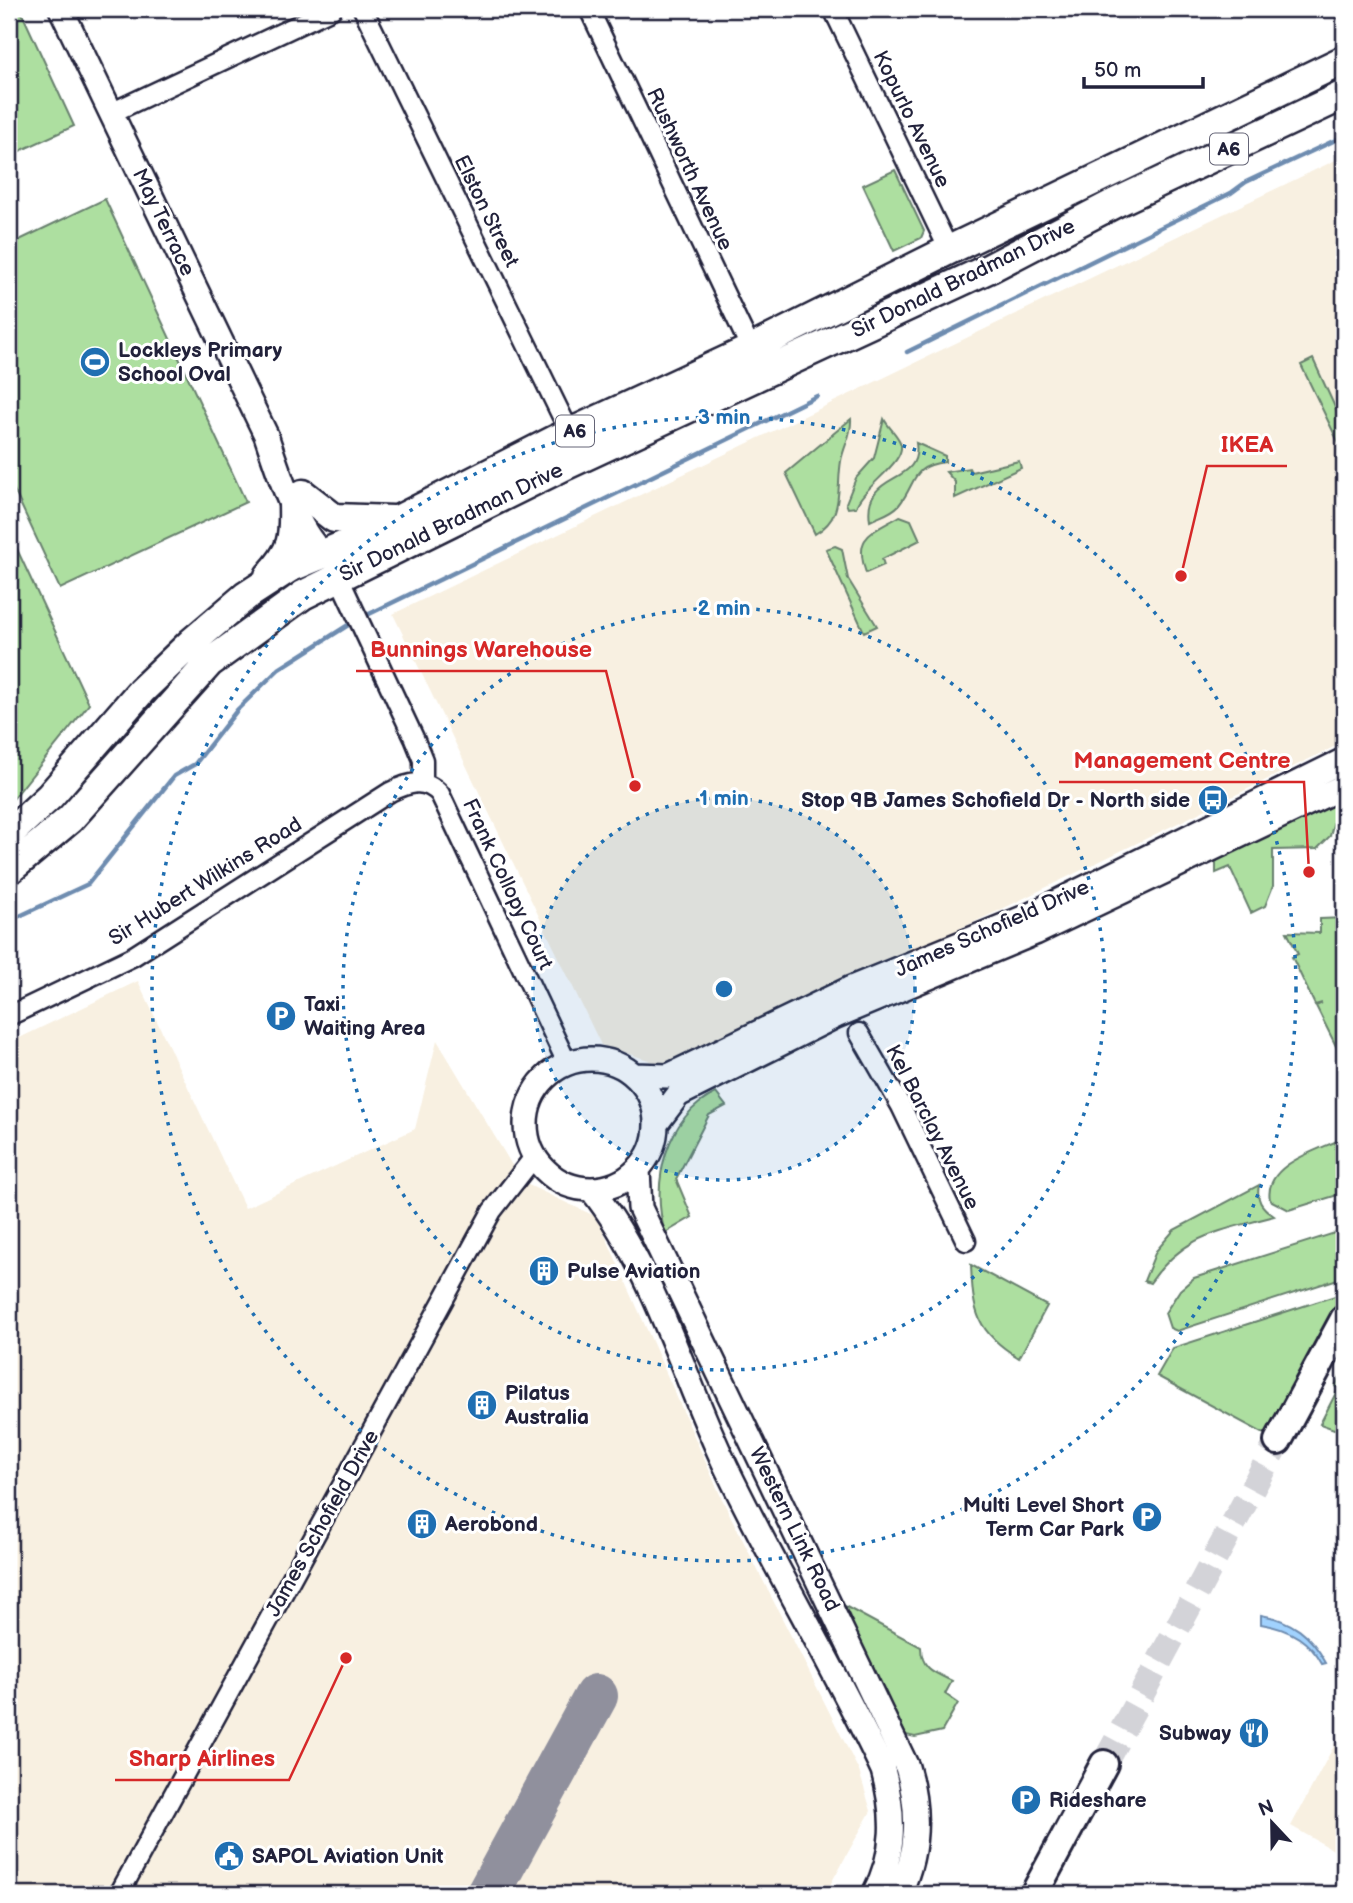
<svg xmlns="http://www.w3.org/2000/svg" width="1353" height="1903" font-family="'Balsamiq Sans',sans-serif">
	<style>
		.built { fill: #f8f0e1 }
		.green { fill: #addfa0; stroke: #68806e; stroke-width: 2 }
		.water { fill: #a1d2fe; stroke: #6e8cb0; stroke-width: 2 }
		.lines { fill: none; stroke-linecap: round; stroke-linejoin: round }
		.stream { stroke: #6e8cb0; stroke-width: 4.5 }
		.taxiway { stroke: #90909d; stroke-width: 44 }
		.secondary-tunnel { stroke: #d3d3d8; stroke-width: 26; stroke-dasharray: 26 13; stroke-linecap: butt }
		.minor-casing { stroke: #22223b; stroke-width: 23 }
		.tertiary-casing { stroke: #22223b; stroke-width: 28 }
		.secondary-casing { stroke: #22223b; stroke-width: 32 }
		.primary-casing { stroke: #22223b; stroke-width: 33 }
		.minor { stroke: #fff; stroke-width: 18 }
		.tertiary { stroke: #fff; stroke-width: 23 }
		.secondary { stroke: #fff; stroke-width: 26 }
		.primary { stroke: #fff; stroke-width: 28 }
		.ring { fill: none; stroke: #1f6fb2; stroke-width: 3.5; stroke-dasharray: 3.5 7 }
		.labels { text-anchor: middle; stroke-width: 6; stroke-linejoin: round; paint-order: stroke }
		.shield { fill: #fff; stroke: #646476; stroke-width: 2 }
		.shield-label { font-size: 19px; font-weight: bold; fill: #22223b }
		.street-label { font-size: 21px; fill: #22223b; stroke: #fff }
		.poi-label { font-size: 21px; font-weight: bold; fill: #22223b; stroke: #fff; text-anchor: start }
		.centre { fill: #1f6fb2; stroke: #fff; stroke-width: 3.5 }
		.ring-label { font-size: 21px; text-anchor: middle; font-weight: bold; fill: #1f6fb2; stroke: #fff; stroke-width: 6; stroke-linejoin: round; paint-order: stroke }
		.leader { fill: none; stroke: #d62828; stroke-width: 2.5 }
		.callout-dot { fill: #d62828; stroke: #fff; stroke-width: 2.5 }
		.callout-label { font-size: 23px; text-anchor: middle; font-weight: bold; fill: #d62828; stroke: #fff; stroke-width: 6; stroke-linejoin: round; paint-order: stroke }
	</style>
	<rect width="100%" height="100%" fill="#fff"/>
	<filter id="ink" filterUnits="userSpaceOnUse"><feTurbulence type="fractalNoise" baseFrequency=".0143" numOctaves="2"/><feDisplacementMap in="SourceGraphic" scale="14" xChannelSelector="R" yChannelSelector="G"/><feConvolveMatrix kernelMatrix="1 2 1 2 8 2 1 2 1" color-interpolation-filters="sRGB"/></filter>
	<g filter="url(#ink)">
		<!-- built -->
		<path class="built" d="M 1344,156 L 1344,742 L 998,911 L 664,1065 L 601,1045 L 393,614 Z
			M 138,981 L 245,1208 L 415,1129 L 437,1040 L 522,1182 L 597,1217 L 722,1499 L 859,1771 L 871,1811 L 825,1894 L 9,1894 L 9,1043 Z
			M 1344,1727 L 1344,1856 L 1291,1826 Z"/>
		<!-- green -->
		<path class="green" d="M 9,9 L 20,9 L 74,126 L 9,156 Z
			M 895,170 L 924,231 L 921,238 L 894,251 L 863,185 Z
			M 105,199 L 246,502 L 60,589 L 9,479 L 9,245 Z
			M 1313,359 L 1344,427 L 1344,454 L 1301,365 Z
			M 851,419 C 852,435 844,445 841,461 C 836,490 845,517 815,534 L 786,473 Z
			M 884,419 C 888,427 896,433 900,442 C 909,461 863,486 856,507 L 848,508 L 846,503 L 856,478 L 874,458 Z
			M 916,443 L 945,456 L 945,462 C 910,466 917,483 899,505 C 891,514 880,516 870,521 C 862,469 923,487 916,443 Z
			M 1019,461 L 1021,468 L 955,498 L 955,482 L 946,472 L 969,468 L 971,472 Z
			M 900,516 L 911,520 L 920,540 L 882,559 L 884,565 L 866,573 C 853,535 872,533 900,516 Z
			M 9,532 L 89,704 L 9,804 Z
			M 835,546 L 842,549 L 848,579 L 877,626 L 864,632 L 826,549 Z
			M 1344,798 L 1344,843 L 1340,843 L 1340,820 L 1334,821 L 1330,836 L 1317,849 L 1273,850 L 1273,886 L 1265,906 L 1251,913 L 1230,867 L 1216,873 L 1216,862 L 1221,856 Z
			M 1344,918 L 1344,1062 L 1316,1006 L 1322,1003 L 1315,1005 L 1292,957 L 1298,954 L 1287,932 L 1320,933 L 1320,919 Z
			M 716,1093 L 726,1106 L 709,1115 L 676,1179 L 692,1217 L 665,1233 C 650,1183 666,1116 716,1093 Z
			M 1344,1138 L 1344,1193 L 1289,1210 L 1270,1200 C 1263,1164 1319,1150 1344,1138 Z
			M 1259,1185 C 1256,1200 1261,1207 1274,1216 C 1219,1232 1185,1233 1150,1283 L 1144,1281 L 1156,1251 L 1174,1230 Z
			M 1344,1230 L 1344,1277 L 1177,1331 L 1170,1328 L 1165,1313 L 1180,1290 L 1194,1278 Z
			M 971,1265 L 1047,1306 L 1019,1358 C 976,1332 973,1312 971,1265 Z
			M 1344,1293 L 1344,1304 L 1266,1435 L 1157,1376 L 1173,1348 Z
			M 1344,1369 L 1344,1427 L 1334,1429 L 1320,1424 L 1338,1389 L 1335,1386 Z
			M 841,1604 L 921,1647 C 921,1669 935,1673 952,1681 L 945,1694 L 958,1703 L 942,1731 L 915,1737 L 906,1735 Z"/>
		<!-- water -->
		<path class="water" d="M 1261,1615 C 1292,1620 1311,1635 1326,1663 L 1322,1664 C 1309,1639 1287,1628 1261,1624 Z"/>
		<g class="lines">
			<!-- stream -->
			<path class="stream" d="M 907,352 L 1231,193 L 1246,182 L 1344,136
				M 361,618 L 817,396
				M 9,921 L 88,884 L 174,776 L 195,764 L 238,709 L 279,669 L 353,622"/>
			<!-- taxiway -->
			<path class="taxiway" d="M 488,1894 L 596,1696"/>
			<!-- secondary-tunnel -->
			<path class="secondary-tunnel" d="M 1104,1764 L 1278,1441"/>
			<!-- minor casing -->
			<g class="minor-casing">
				<path id="minor" d="M 363,9 L 570,433
					M 589,9 L 751,349
					M 833,9 L 949,250
					M 1344,9 L 1344,10
					M 111,113 L 332,9
					M 339,578 L 414,738 L 423,760 L 423,783
					M 9,1016 L 132,957 L 390,792 C 408,783 425,777 440,794 L 567,1063
					M 859,1033 L 901,1106 L 966,1241
					M 119,1894 L 492,1211 L 534,1157"/>
			</g>
			<!-- tertiary casing -->
			<g class="tertiary-casing">
				<path id="tertiary" d="M 61,9 L 266,435 C 278,470 295,528 322,553
					M526 1124a65 65 0 1 1 130 0a65 65 0 1 1-130 0Z
					M 634,1075 L 668,1076 L 849,989 L 1028,916 L 1344,760
					M 656,1124 L 678,1095 L 836,1016 L 1035,933 L 1344,786
					M 638,1170 L 640,1208 L 907,1767 C 920,1811 919,1852 899,1894
					M 591,1189 C 656,1271 682,1376 727,1469 C 776,1571 835,1668 883,1770 C 895,1814 896,1853 874,1894"/>
			</g>
			<!-- secondary casing -->
			<g class="secondary-casing">
				<path id="secondary" d="M 1278,1441 L 1344,1319
					M 1034,1894 L 1104,1764"/>
			</g>
			<!-- primary casing -->
			<g class="primary-casing">
				<path id="primary" d="M 303,494 L 334,518 L 393,520
					M 269,576 C 293,550 294,539 293,504
					M 9,834 L 50,796 L 141,691 L 192,642 L 246,596 L 289,568 L 362,538 L 555,440 L 751,349 L 949,250 L 1344,60
					M 9,870 L 70,819 L 209,663 L 303,595 L 566,465 L 990,268 L 1115,203 L 1344,95"/>
			</g>
			<!-- minor -->
			<use href="#minor" class="minor"/>
			<!-- tertiary -->
			<use href="#tertiary" class="tertiary"/>
			<!-- secondary -->
			<use href="#secondary" class="secondary"/>
			<!-- primary -->
			<use href="#primary" class="primary"/>
		</g>
	</g>
	<!-- distance rings -->
	<circle cx="724" cy="989" r="191" fill="#1f6fb2" fill-opacity=".12"/>
	<g class="ring">
		<circle cx="724" cy="989" r="191"/>
		<circle cx="724" cy="989" r="381"/>
		<circle cx="724" cy="989" r="572"/>
	</g>
	<!-- icons -->
	<defs>
		<g id="stadium-disc" transform="scale(1.575)"><circle r="9.5" fill="#1f6fb2" stroke="#fff"/><path d="M0-5a6.5 5 0 1 0 0 10a6.5 5 0 1 0 0-10ZM-3.5-1.8h7v3.6h-7Z" fill="#fff"/></g>
		<g id="bus-disc" transform="scale(1.575)"><circle r="9.5" fill="#1f6fb2" stroke="#fff"/><path d="M-5-6H5V4H4V6H2V4H-2V6H-4V4H-5ZM-3.5-4V0h7V-4ZM-3.5 1.2v1.5H-2V1.2ZM2 1.2v1.5H3.5V1.2Z" fill="#fff"/></g>
		<g id="parking-disc" transform="scale(1.575)"><circle r="9.5" fill="#1f6fb2" stroke="#fff"/><path d="M-3.5-5.5H1a3.5 3.5 0 0 1 0 7H-1V5.5H-3.5ZM-1-3.4V-.6H.8a1.4 1.4 0 0 0 0-2.8Z" fill="#fff"/></g>
		<g id="building-disc" transform="scale(1.575)"><circle r="9.5" fill="#1f6fb2" stroke="#fff"/><path d="M-4-6H4V6H1V3H-1V6H-4ZM-2.5-4.3h1.7v1.8h-1.7ZM.8-4.3h1.7v1.8H.8ZM-2.5-1h1.7V.8h-1.7ZM.8-1h1.7V.8H.8Z" fill="#fff"/></g>
		<g id="restaurant-disc" transform="scale(1.575)"><circle r="9.5" fill="#1f6fb2" stroke="#fff"/><path d="M-5-6h1v4h1v-4h1v4h1v-4h1v5L-1.5 .5V6h-2V.5L-5-1ZM5-6V6H3V1.5H1.5Q1.5-4 5-6Z" fill="#fff"/></g>
		<g id="civic-disc" transform="scale(1.575)"><circle r="9.5" fill="#1f6fb2" stroke="#fff"/><path d="M-.6-6.5H3V-4.5H.6V-3L4-1V1h2V6H-6V1h2V-1L-.6-3ZM-1.2 2.5V6h2.4V2.5Z" fill="#fff"/></g>
	</defs>
	<g fill-rule="evenodd">
		<use href="#stadium-disc" x="95" y="362"/>
		<use href="#bus-disc" x="1213" y="800"/>
		<use href="#parking-disc" x="281" y="1016"/>
		<use href="#building-disc" x="544" y="1271"/>
		<use href="#building-disc" x="482" y="1405"/>
		<use href="#parking-disc" x="1147" y="1517"/>
		<use href="#building-disc" x="422" y="1524"/>
		<use href="#restaurant-disc" x="1254" y="1733"/>
		<use href="#parking-disc" x="1026" y="1800"/>
		<use href="#civic-disc" x="229" y="1856"/>
	</g>
	<g class="labels">
		<!-- shield labels -->
		<g class="shield">
			<rect x="1210" y="133.5" width="38" height="31" rx="5"/>
			<rect x="556" y="415.5" width="38" height="31" rx="5"/>
		</g>
		<g class="shield-label">
			<text x="1229" y="156">A6</text>
			<text x="575" y="438">A6</text>
		</g>
		<!-- street labels -->
		<g class="street-label">
			<text transform="translate(912 119) rotate(64)" y="7">Kopurlo Avenue</text>
			<text transform="translate(690 169) rotate(65)" y="7">Rushworth Avenue</text>
			<text transform="translate(487 211) rotate(64)" y="7">Elston Street</text>
			<text transform="translate(164 222) rotate(64)" y="7">May Terrace</text>
			<text transform="translate(963 278) rotate(-26)" y="7">Sir Donald Bradman Drive</text>
			<text transform="translate(451 522) rotate(-26)" y="7">Sir Donald Bradman Drive</text>
			<text transform="translate(205 881) rotate(-32)" y="7">Sir Hubert Wilkins Road</text>
			<text transform="translate(508 884) rotate(65)" y="7">Frank Collopy Court</text>
			<text transform="translate(992 928) rotate(-24)" y="7">James Schofield Drive</text>
			<text transform="translate(933 1127) rotate(63)" y="7">Kel Barclay Avenue</text>
			<text transform="translate(322 1523) rotate(-61)" y="7">James Schofield Drive</text>
			<text transform="translate(795 1529) rotate(64)" y="7">Western Link Road</text>
		</g>
		<!-- poi labels -->
		<g class="poi-label">
			<text x="118" y="357">Lockleys Primary<tspan x="118" dy="24">School Oval</tspan></text>
			<text x="1190" y="807" text-anchor="end">Stop 9B James Schofield Dr - North side</text>
			<text x="304" y="1011">Taxi<tspan x="304" dy="24">Waiting Area</tspan></text>
			<text x="567" y="1278">Pulse Aviation</text>
			<text x="505" y="1400">Pilatus<tspan x="505" dy="24">Australia</tspan></text>
			<text x="1124" y="1512" text-anchor="end">Multi Level Short<tspan x="1124" dy="24">Term Car Park</tspan></text>
			<text x="445" y="1531">Aerobond</text>
			<text x="1231" y="1740" text-anchor="end">Subway</text>
			<text x="1049" y="1807">Rideshare</text>
			<text x="252" y="1863">SAPOL Aviation Unit</text>
		</g>
	</g>
	<circle cx="724" cy="989" r="10" class="centre"/>
	<g class="ring-label">
		<text x="724" y="424">3 min</text>
		<text x="724" y="615">2 min</text>
		<text x="724" y="805">1 min</text>
	</g>
	<!-- callouts -->
	<path class="leader" d="M1181 576L1207 466H1287M635 786L606 671H356M1309 872L1304 782H1059M346 1658L289 1780H115"/>
	<g class="callout-dot">
		<circle cx="1181" cy="576" r="7"/>
		<circle cx="635" cy="786" r="7"/>
		<circle cx="1309" cy="872" r="7"/>
		<circle cx="346" cy="1658" r="7"/>
	</g>
	<g class="callout-label">
		<text x="1247" y="452">IKEA</text>
		<text x="481" y="657">Bunnings Warehouse</text>
		<text x="1182" y="768">Management Centre</text>
		<text x="202" y="1766">Sharp Airlines</text>
	</g>
	<!-- margin -->
	<rect width="1353" height="1903" fill="none" stroke="#fff" stroke-width="35"/>
	<rect x="18" y="18" width="1318" height="1868" fill="none" stroke="#22223b" stroke-width="2.5" filter="url(#ink)"/>
	<!-- north arrow -->
	<g transform="translate(1272 1823) rotate(338)" stroke="#ffffff" stroke-width="5" paint-order="stroke">
	<path d="M0-5L12 26L0 18L-12 26Z" fill="#22223b"/>
	<text y="-10" font-size="19" font-weight="bold" text-anchor="middle" fill="#22223b">N</text>
	</g>
	<!-- scale -->
	<path d="M1084 77v10h119v-10" fill="none" stroke="#22223b" stroke-width="3.5"/>
	<text x="1094" y="77" font-size="21" fill="#22223b" stroke="#ffffff" stroke-width="5" paint-order="stroke">50 m</text>
</svg>
